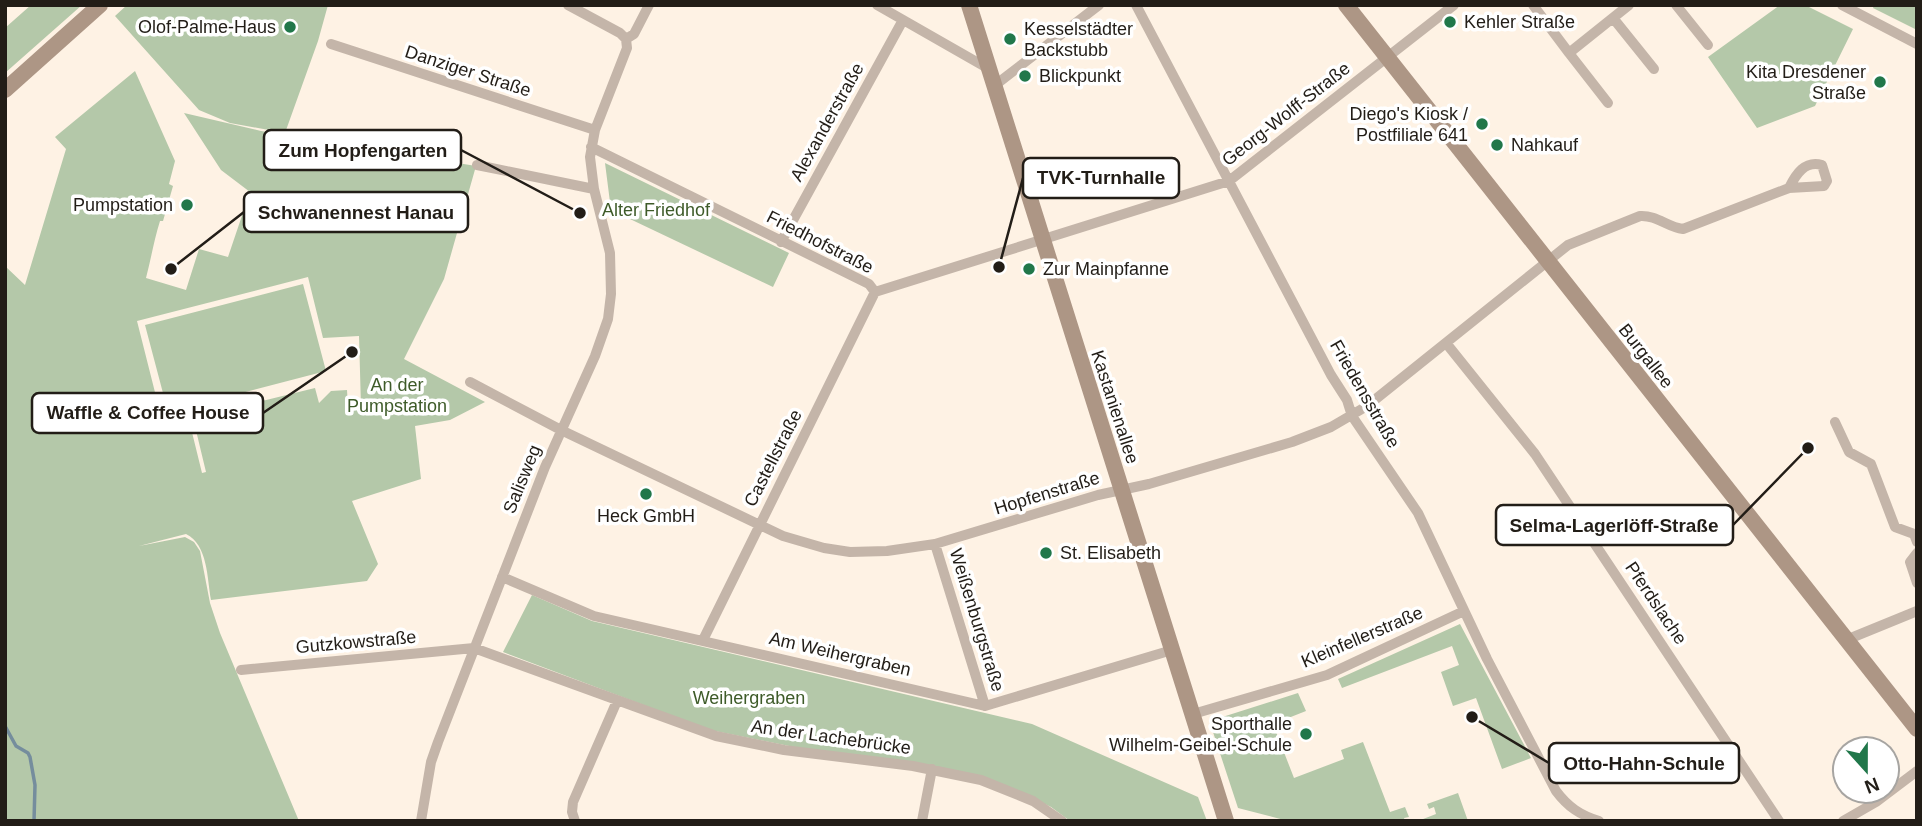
<svg xmlns="http://www.w3.org/2000/svg" width="1922" height="826" font-family="Helvetica,sans-serif">
	<style>
		.green { fill: #b4c8a9; fill-rule: evenodd }
		.lines { fill: none; stroke-linecap: round; stroke-linejoin: round }
		.stream { stroke: #758d9d; stroke-width: 3.5 }
		.street { stroke: #c4b5a9; stroke-width: 10 }
		.secondary { stroke: #ad9685; stroke-width: 16 }
		.poi-dot { fill: #21774a; stroke: #fff; stroke-width: 2.5 }
		.labels { text-anchor: middle; stroke-width: 7; stroke-linejoin: round; paint-order: stroke }
		.poi-label { font-size: 18px; fill: #221d17; stroke: #fff; text-anchor: start }
		.street-label { font-size: 18px; fill: #221d17; stroke: #fff }
		.park-label { font-size: 18px; fill: #3e5b29; stroke: #fff }
		.leader { fill: none; stroke: #221d17; stroke-width: 2.5 }
		.callout-dot { fill: #221d17; stroke: #fff; stroke-width: 2.5 }
		.callout { fill: #fff; stroke: #221d17; stroke-width: 2.5 }
		.callout-label { font-size: 19px; text-anchor: middle; font-weight: bold; fill: #221d17 }
	</style>
	<rect width="100%" height="100%" fill="#fef2e4"/>
	<!-- green -->
	<path class="green" d="M 31,5 L 82,5 L 5,73 L 5,28 Z
		M 127,5 L 328,5 L 318,41 L 285,133 L 230,123 L 199,110 L 115,16 Z
		M 1780,5 L 1805,5 L 1853,29 L 1815,106 L 1757,128 L 1708,57 Z
		M 1874,5 L 1917,5 L 1917,30 L 1873,8 Z
		M 135,71 L 175,161 L 169,184 L 173,186 L 163,221 L 160,221 C 154,240 151,259 146,278 L 186,290 L 199,249 L 228,257 L 250,192 L 221,170 L 184,113 L 261,131 L 476,166 L 444,279 L 404,359 L 485,402 L 450,420 L 415,426 L 421,479 L 352,501 L 378,564 L 367,581 L 211,600 C 207,578 208,545 186,534 L 139,546 L 185,537 L 194,542 L 200,551 L 210,603 L 220,633 L 299,821 L 5,821 L 5,266 L 25,285 L 66,149 L 55,137 ZM 308,277 L 323,338 L 359,336 L 361,407 L 348,407 L 347,390 L 331,391 L 319,403 L 315,388 L 193,418 L 206,472 L 202,473 L 188,416 L 162,420 L 137,321 Z
		M 605,163 L 789,253 L 773,287 L 611,210 Z
		M 303,284 L 326,371 L 168,412 L 145,325 Z
		M 532,595 L 592,621 L 1032,724 L 1198,797 L 1207,821 L 1070,821 L 1051,807 L 1005,785 L 799,748 L 710,730 L 503,652 Z
		M 1460,624 L 1531,758 L 1502,769 L 1476,698 L 1453,706 L 1441,672 L 1459,665 L 1452,646 L 1342,688 L 1338,679 Z
		M 1298,693 L 1306,711 L 1273,724 L 1294,778 L 1344,759 L 1341,750 L 1363,742 L 1390,812 L 1405,807 L 1409,817 L 1404,818 L 1405,821 L 1288,821 L 1238,808 L 1212,729 L 1213,720 Z
		M 1458,793 L 1468,821 L 1418,821 L 1436,814 L 1434,807 L 1429,809 L 1427,804 Z"/>
	<g class="lines">
		<!-- stream -->
		<path class="stream" d="M 5,726 L 16,746 L 28,753 L 30,757 L 35,785 L 34,821"/>
		<!-- street -->
		<path class="street" d="M 568,5 L 620,33 L 626,39
			M 877,5 L 989,69
			M 1136,5 L 1331,375 L 1347,400 L 1352,416 L 1418,513 L 1487,659 L 1556,791 C 1568,807 1580,815 1599,821
			M 1533,5 L 1569,53 L 1629,5
			M 1676,5 L 1708,45
			M 1842,5 L 1917,44
			M 1613,18 L 1654,69
			M 626,39 L 634,34 L 649,5
			M 331,44 L 595,130
			M 1569,53 L 1608,103
			M 994,86 L 1099,5
			M 591,147 L 869,284 L 875,292 L 1229,181 L 1454,5
			M 477,165 L 594,189
			M 781,242 L 903,20
			M 1446,343 L 1535,454 L 1779,821
			M 470,382 L 561,430 L 783,536 L 824,548 L 850,552 L 887,551 L 935,544 L 1098,495 L 1149,484 L 1292,442 L 1331,427 L 1367,406 L 1568,245 L 1640,216 C 1657,215 1667,227 1683,229 L 1789,188 L 1824,186 L 1827,181 L 1822,165 C 1805,160 1796,174 1789,188
			M 1835,422 L 1849,452 L 1871,464 L 1895,527 L 1914,534 L 1917,542
			M 935,544 L 985,706
			M 1917,553 L 1910,562 L 1917,583
			M 502,577 L 594,616 L 985,706 L 1172,650
			M 703,640 L 875,292
			M 1846,640 L 1917,611
			M 241,670 L 474,648 L 716,736 L 784,750 L 913,766 L 981,780 L 1033,801 L 1062,821
			M 1193,714 L 1327,675 L 1464,611
			M 421,821 L 431,762 L 438,742 L 545,467 L 595,356 L 608,319 L 611,294 L 610,253 L 594,189 L 590,157 L 595,130 L 627,48 L 626,39
			M 575,821 L 572,812 L 573,802 L 617,701
			M 922,821 L 932,769
			M 1843,821 L 1876,802 L 1917,771"/>
		<!-- secondary -->
		<path class="secondary" d="M 969,5 L 1226,821
			M 1346,5 L 1917,729
			M 5,90 L 100,5"/>
	</g>
	<!-- markers -->
	<g class="poi-dot">
		<circle cx="1450" cy="22" r="7"/>
		<circle cx="290" cy="27" r="7"/>
		<circle cx="1010" cy="39" r="7"/>
		<circle cx="1025" cy="76" r="7"/>
		<circle cx="1880" cy="82" r="7"/>
		<circle cx="1482" cy="124" r="7"/>
		<circle cx="1497" cy="145" r="7"/>
		<circle cx="187" cy="205" r="7"/>
		<circle cx="1029" cy="269" r="7"/>
		<circle cx="646" cy="494" r="7"/>
		<circle cx="1046" cy="553" r="7"/>
		<circle cx="1306" cy="734" r="7"/>
	</g>
	<g class="labels">
		<!-- poi labels -->
		<g class="poi-label">
			<text x="1464" y="28">Kehler Straße</text>
			<text x="276" y="33" text-anchor="end">Olof-Palme-Haus</text>
			<text x="1024" y="35">Kesselstädter<tspan x="1024" dy="21">Backstubb</tspan></text>
			<text x="1866" y="78" text-anchor="end">Kita Dresdener<tspan x="1866" dy="21">Straße</tspan></text>
			<text x="1039" y="82">Blickpunkt</text>
			<text x="1468" y="120" text-anchor="end">Diego's Kiosk /<tspan x="1468" dy="21">Postfiliale 641</tspan></text>
			<text x="1511" y="151">Nahkauf</text>
			<text x="173" y="211" text-anchor="end">Pumpstation</text>
			<text x="1043" y="275">Zur Mainpfanne</text>
			<text x="646" y="522" text-anchor="middle">Heck GmbH</text>
			<text x="1060" y="559">St. Elisabeth</text>
			<text x="1292" y="730" text-anchor="end">Sporthalle<tspan x="1292" dy="21">Wilhelm-Geibel-Schule</tspan></text>
		</g>
		<!-- street labels -->
		<g class="street-label">
			<text transform="translate(468 71) rotate(18)" y="6">Danziger Straße</text>
			<text transform="translate(1286 114) rotate(-38)" y="6">Georg-Wolff-Straße</text>
			<text transform="translate(827 122) rotate(-61)" y="6">Alexanderstraße</text>
			<text transform="translate(820 242) rotate(27)" y="6">Friedhofstraße</text>
			<text transform="translate(1646 356) rotate(52)" y="6">Burgallee</text>
			<text transform="translate(1365 394) rotate(60)" y="6">Friedensstraße</text>
			<text transform="translate(1115 407) rotate(72)" y="6">Kastanienallee</text>
			<text transform="translate(773 458) rotate(-63)" y="6">Castellstraße</text>
			<text transform="translate(522 479) rotate(-68)" y="6">Salisweg</text>
			<text transform="translate(1047 493) rotate(-17)" y="6">Hopfenstraße</text>
			<text transform="translate(1656 603) rotate(56)" y="6">Pferdslache</text>
			<text transform="translate(977 620) rotate(73)" y="6">Weißenburgstraße</text>
			<text transform="translate(1362 637) rotate(-23)" y="6">Kleinfellerstraße</text>
			<text transform="translate(356 642) rotate(-5)" y="6">Gutzkowstraße</text>
			<text transform="translate(840 654) rotate(13)" y="6">Am Weihergraben</text>
			<text transform="translate(831 737) rotate(8)" y="6">An der Lachebrücke</text>
		</g>
		<!-- park labels -->
		<g class="park-label">
			<text x="656" y="216">Alter Friedhof</text>
			<text x="397" y="391">An der<tspan x="397" dy="21">Pumpstation</tspan></text>
			<text x="749" y="704">Weihergraben</text>
		</g>
	</g>
	<!-- callouts -->
	<path class="leader" d="M580 213L461 150M999 267L1023 178M171 269L244 212M352 352L263 413M1808 448L1733 525M1472 717L1549 763"/>
	<g class="callout-dot">
		<circle cx="580" cy="213" r="7"/>
		<circle cx="999" cy="267" r="7"/>
		<circle cx="171" cy="269" r="7"/>
		<circle cx="352" cy="352" r="7"/>
		<circle cx="1808" cy="448" r="7"/>
		<circle cx="1472" cy="717" r="7"/>
	</g>
	<g class="callout">
		<rect x="264" y="130" width="197" height="40" rx="7"/>
		<rect x="1023" y="158" width="156" height="40" rx="7"/>
		<rect x="244" y="192" width="224" height="40" rx="7"/>
		<rect x="32" y="393" width="231" height="40" rx="7"/>
		<rect x="1496" y="505" width="237" height="40" rx="7"/>
		<rect x="1549" y="743" width="190" height="40" rx="7"/>
	</g>
	<g class="callout-label">
		<text x="363" y="157">Zum Hopfengarten</text>
		<text x="1101" y="184">TVK-Turnhalle</text>
		<text x="356" y="219">Schwanennest Hanau</text>
		<text x="148" y="419">Waffle &amp; Coffee House</text>
		<text x="1614" y="532">Selma-Lagerlöff-Straße</text>
		<text x="1644" y="770">Otto-Hahn-Schule</text>
	</g>
	<!-- border -->
	<rect width="1922" height="826" fill="none" stroke="#221d17" stroke-width="14"/>
	<!-- north arrow -->
	<g transform="translate(1866 770) rotate(159)"><circle r="33" fill="#ffffff" stroke="#a7a5a2" stroke-width="2"/>
	<path d="M0-5L12 26L0 18L-12 26Z" fill="#21774a"/>
	<text y="-10" font-size="19" font-weight="bold" text-anchor="middle" fill="#221d17">N</text>
	</g>
</svg>
